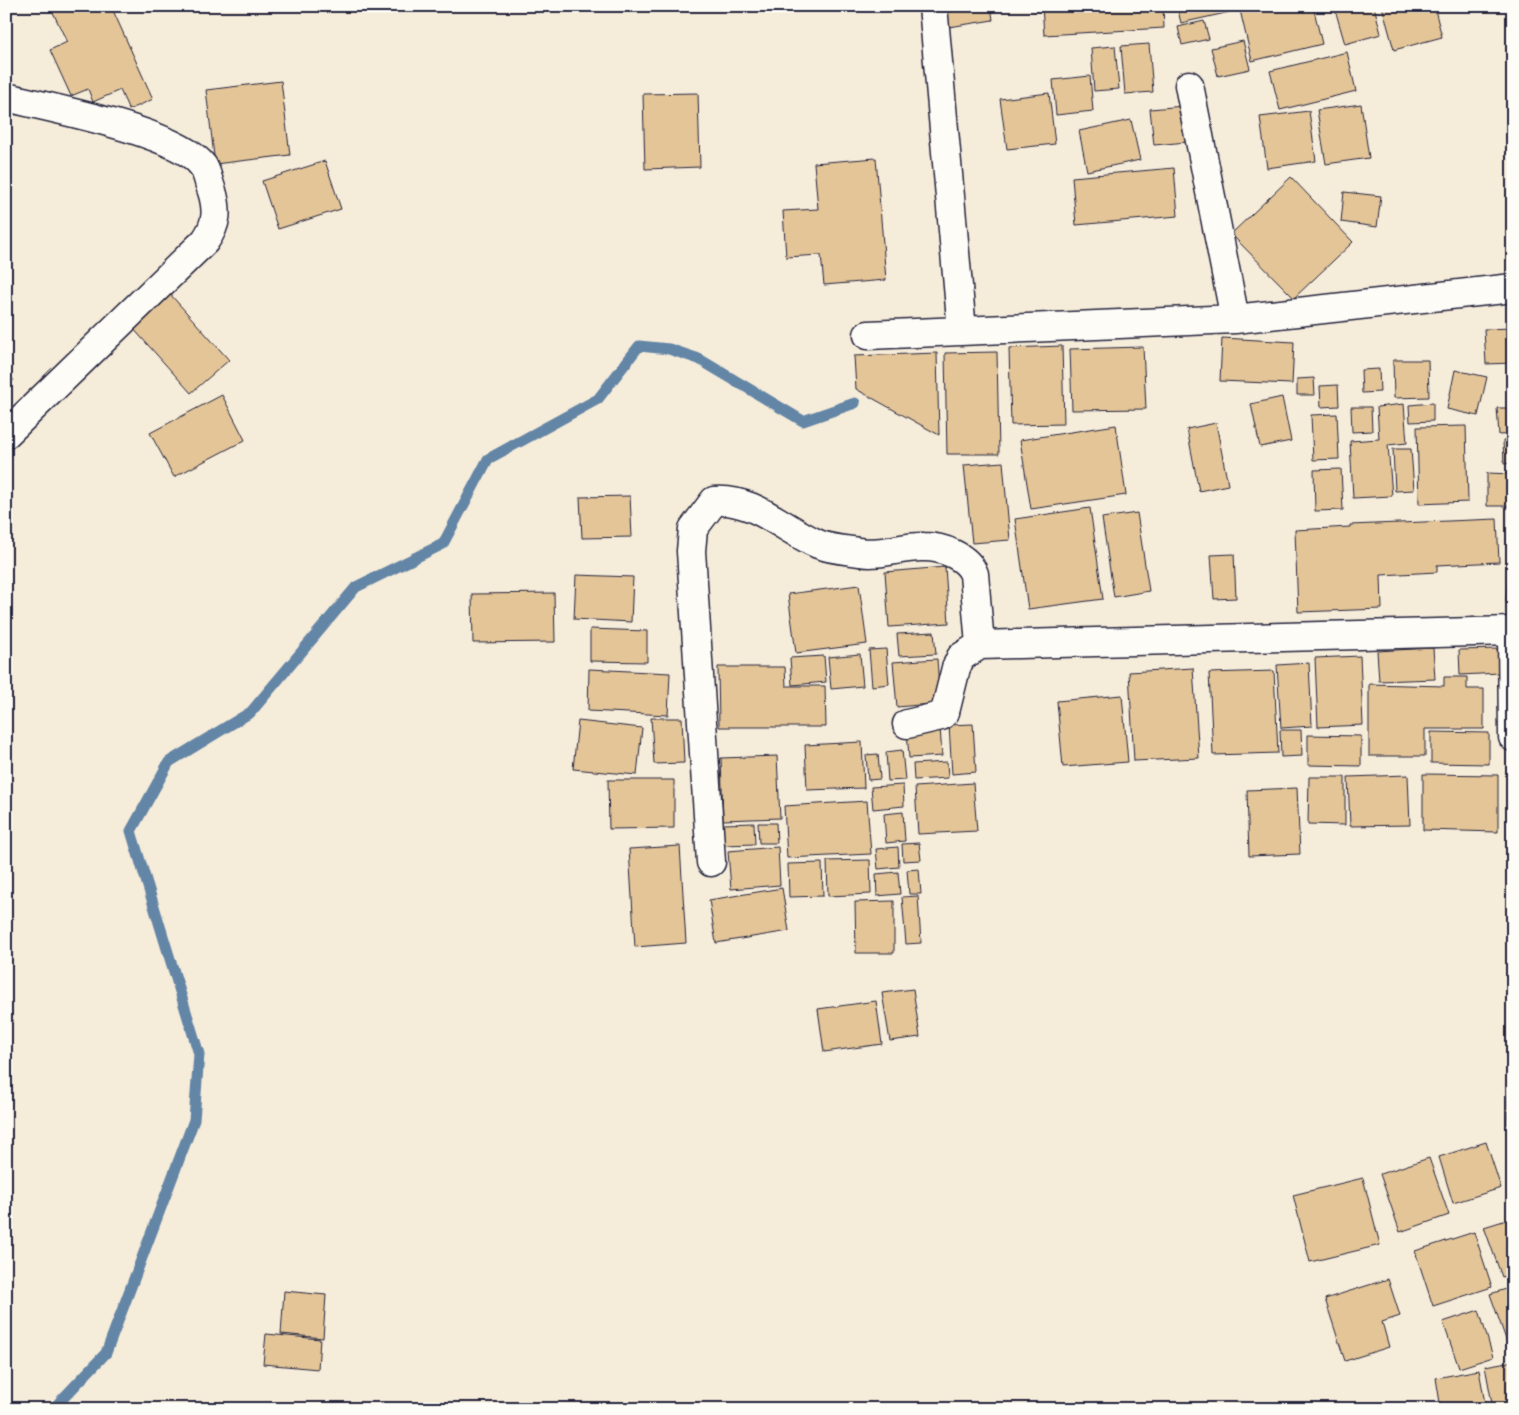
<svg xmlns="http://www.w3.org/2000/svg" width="1519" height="1415" font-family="'Comic Neue',sans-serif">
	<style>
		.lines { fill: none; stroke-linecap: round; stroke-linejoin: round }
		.stream { stroke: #6385a6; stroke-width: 11 }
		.building { fill: #e4c597; stroke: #22223b }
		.street-casing { stroke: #22223b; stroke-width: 31 }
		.street { stroke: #fdfcf7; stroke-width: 28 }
	</style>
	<rect width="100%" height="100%" fill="#f6ecda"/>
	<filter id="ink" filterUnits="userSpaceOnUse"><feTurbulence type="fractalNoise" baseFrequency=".02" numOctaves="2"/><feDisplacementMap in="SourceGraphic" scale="10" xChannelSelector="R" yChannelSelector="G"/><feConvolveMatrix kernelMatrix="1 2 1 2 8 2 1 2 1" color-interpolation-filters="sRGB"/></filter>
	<g filter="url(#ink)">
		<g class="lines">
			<!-- stream -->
			<path class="stream" d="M 53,1409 L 106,1353 L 194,1120 L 199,1054 L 131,831 L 169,762 L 251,712 L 356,587 L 443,544 L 488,459 L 598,399 L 639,346 L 669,349 L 699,359 L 803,421 L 855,403"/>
		</g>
		<!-- building -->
		<path class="building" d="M 50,6 L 111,6 L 153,99 L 129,110 L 120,90 L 93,102 L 88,89 L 71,96 L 50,50 L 67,42 Z
			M 946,6 L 991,6 L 993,20 L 949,27 Z
			M 1042,6 L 1163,6 L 1164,28 L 1044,35 Z
			M 1177,6 L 1228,6 L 1230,12 L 1181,23 Z
			M 1239,6 L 1313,6 L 1322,44 L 1252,61 Z
			M 1334,6 L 1374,6 L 1381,34 L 1345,44 Z
			M 1382,6 L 1434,6 L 1442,37 L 1394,50 Z
			M 1204,21 L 1209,39 L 1182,45 L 1178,27 Z
			M 1243,41 L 1250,69 L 1218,76 L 1211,48 Z
			M 1149,44 L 1153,92 L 1125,94 L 1121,46 Z
			M 1115,46 L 1119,89 L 1094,91 L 1091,48 Z
			M 1347,52 L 1356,91 L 1280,110 L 1270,71 Z
			M 1090,76 L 1093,111 L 1056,115 L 1053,80 Z
			M 281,81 L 290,155 L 215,164 L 206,90 Z
			M 698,93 L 700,167 L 645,169 L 643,94 Z
			M 1049,93 L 1055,144 L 1007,149 L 1000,99 Z
			M 1361,104 L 1369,158 L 1326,164 L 1317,110 Z
			M 1184,106 L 1187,142 L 1154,145 L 1150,109 Z
			M 1309,111 L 1316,161 L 1267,168 L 1260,117 Z
			M 1131,120 L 1140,160 L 1087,171 L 1079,131 Z
			M 876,158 L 886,280 L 824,285 L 821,255 L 786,257 L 783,211 L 818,209 L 814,163 Z
			M 325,161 L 341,209 L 278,229 L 262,181 Z
			M 1174,168 L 1178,216 L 1076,225 L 1072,177 Z
			M 1291,177 L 1353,242 L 1294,298 L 1231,234 Z
			M 1344,192 L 1381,196 L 1377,227 L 1341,222 Z
			M 169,293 L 229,360 L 191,393 L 131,326 Z
			M 1513,328 L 1513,363 L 1486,364 L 1484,329 Z
			M 1222,338 L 1294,342 L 1292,384 L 1220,381 Z
			M 1062,346 L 1064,424 L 1011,425 L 1009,348 Z
			M 1143,347 L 1146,409 L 1072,410 L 1070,349 Z
			M 997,352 L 999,454 L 947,454 L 945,353 Z
			M 937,353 L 939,435 L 856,389 L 854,356 Z
			M 1393,360 L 1428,360 L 1429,397 L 1394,398 Z
			M 1379,369 L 1380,392 L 1362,393 L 1361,370 Z
			M 1455,370 L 1487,377 L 1478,416 L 1447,409 Z
			M 6,373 L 14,380 L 6,388 Z
			M 1314,378 L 1315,395 L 1297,395 L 1297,379 Z
			M 1338,385 L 1339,406 L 1321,407 L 1320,386 Z
			M 222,395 L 245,440 L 174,477 L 150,433 Z
			M 1282,397 L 1291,441 L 1260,447 L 1251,404 Z
			M 1433,403 L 1433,421 L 1410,422 L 1409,405 Z
			M 1404,404 L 1407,443 L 1388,445 L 1392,496 L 1353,498 L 1350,441 L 1379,439 L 1377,407 Z
			M 1351,407 L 1371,407 L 1372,431 L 1352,432 Z
			M 1497,408 L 1513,408 L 1513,434 L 1499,435 Z
			M 1337,414 L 1339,459 L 1313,460 L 1311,415 Z
			M 1216,423 L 1228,485 L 1199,491 L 1187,429 Z
			M 1116,425 L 1126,495 L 1031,509 L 1020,440 Z
			M 1466,426 L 1468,502 L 1419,504 L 1417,427 Z
			M 1513,439 L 1513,463 L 1504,464 L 1503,440 Z
			M 1393,449 L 1411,449 L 1414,490 L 1395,491 Z
			M 1003,462 L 1010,540 L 972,543 L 964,465 Z
			M 1341,469 L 1343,510 L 1315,511 L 1314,470 Z
			M 1487,473 L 1513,474 L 1513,506 L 1487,506 Z
			M 630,496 L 632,537 L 582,538 L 580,497 Z
			M 1090,508 L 1103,599 L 1028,609 L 1015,519 Z
			M 1137,513 L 1149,591 L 1114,597 L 1102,518 Z
			M 1497,519 L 1499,562 L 1437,565 L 1437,572 L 1381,575 L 1382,609 L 1298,612 L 1295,530 L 1350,527 L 1350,525 Z
			M 1510,532 L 1513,533 L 1513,603 L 1506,602 Z
			M 1234,554 L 1236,598 L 1214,599 L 1211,555 Z
			M 945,567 L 949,623 L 889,627 L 885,572 Z
			M 576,575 L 633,577 L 631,622 L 574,619 Z
			M 859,585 L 867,644 L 796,653 L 788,594 Z
			M 554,593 L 555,642 L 473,643 L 472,594 Z
			M 590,629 L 647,631 L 647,662 L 590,661 Z
			M 934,632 L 936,654 L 899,656 L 897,634 Z
			M 1433,648 L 1435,679 L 1379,681 L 1377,651 Z
			M 886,649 L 889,684 L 872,686 L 869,650 Z
			M 1499,649 L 1500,673 L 1460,675 L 1459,650 Z
			M 860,654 L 863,686 L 831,689 L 828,657 Z
			M 824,656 L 826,682 L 792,685 L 790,658 Z
			M 1360,656 L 1363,725 L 1318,727 L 1315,658 Z
			M 937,659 L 940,703 L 897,707 L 893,662 Z
			M 1309,663 L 1312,726 L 1281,728 L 1277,665 Z
			M 718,667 L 785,667 L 786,686 L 825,686 L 826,727 L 719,727 Z
			M 1193,668 L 1199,758 L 1134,761 L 1129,672 Z
			M 589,669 L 670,673 L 668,715 L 588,711 Z
			M 1274,671 L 1278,753 L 1213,755 L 1209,673 Z
			M 1444,677 L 1467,677 L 1467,689 L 1484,689 L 1484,729 L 1425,729 L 1425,756 L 1369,756 L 1369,684 L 1444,686 Z
			M 1122,695 L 1128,762 L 1063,767 L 1057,701 Z
			M 651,718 L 682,718 L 684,763 L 654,764 Z
			M 578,721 L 642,728 L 637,775 L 573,769 Z
			M 973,724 L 976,772 L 952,774 L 949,725 Z
			M 940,727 L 942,756 L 909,758 L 907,730 Z
			M 1280,730 L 1301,730 L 1302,756 L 1281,757 Z
			M 1431,732 L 1489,733 L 1489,764 L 1431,763 Z
			M 1308,735 L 1361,736 L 1361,766 L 1308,765 Z
			M 862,742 L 864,788 L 807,790 L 805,745 Z
			M 902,750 L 905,780 L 888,781 L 886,752 Z
			M 878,754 L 880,779 L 868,780 L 866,755 Z
			M 777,756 L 780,818 L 723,820 L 721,758 Z
			M 947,762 L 948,778 L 914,780 L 913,764 Z
			M 1423,774 L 1498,775 L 1498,832 L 1423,830 Z
			M 1408,775 L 1410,825 L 1350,826 L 1348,777 Z
			M 1309,777 L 1345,777 L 1345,825 L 1308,824 Z
			M 608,780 L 674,780 L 674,828 L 609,829 Z
			M 973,783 L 977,831 L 918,834 L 915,787 Z
			M 903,785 L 904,806 L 873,809 L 871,787 Z
			M 1297,788 L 1300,854 L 1249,856 L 1247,790 Z
			M 867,801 L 871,854 L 787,858 L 784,806 Z
			M 903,812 L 905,841 L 886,843 L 884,814 Z
			M 754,823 L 755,844 L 723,845 L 723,824 Z
			M 758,823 L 776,823 L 777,843 L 759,843 Z
			M 919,843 L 921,860 L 903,861 L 902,844 Z
			M 680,846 L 686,943 L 635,947 L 629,849 Z
			M 778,847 L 780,885 L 731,889 L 728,851 Z
			M 898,847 L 899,867 L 878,869 L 876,849 Z
			M 870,860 L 871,894 L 828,896 L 827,861 Z
			M 822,863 L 823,896 L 789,897 L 788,864 Z
			M 919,869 L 921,894 L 909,894 L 907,870 Z
			M 898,872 L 900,894 L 877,896 L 876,874 Z
			M 782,888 L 789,931 L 716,943 L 709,900 Z
			M 918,896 L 921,943 L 906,944 L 902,897 Z
			M 894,901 L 894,953 L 856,953 L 855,902 Z
			M 913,989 L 920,1037 L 890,1041 L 882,993 Z
			M 876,1001 L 882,1044 L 824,1052 L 818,1009 Z
			M 1509,1083 L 1513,1084 L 1513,1124 L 1507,1124 Z
			M 1486,1142 L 1501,1188 L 1453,1203 L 1439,1157 Z
			M 1429,1158 L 1449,1215 L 1400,1232 L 1380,1174 Z
			M 1363,1178 L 1380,1245 L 1310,1262 L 1293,1195 Z
			M 1513,1218 L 1513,1274 L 1502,1277 L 1484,1227 Z
			M 1474,1232 L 1492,1287 L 1433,1306 L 1415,1251 Z
			M 1388,1279 L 1400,1316 L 1382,1322 L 1389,1347 L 1345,1361 L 1325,1299 Z
			M 1513,1287 L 1513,1350 L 1510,1351 L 1490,1294 Z
			M 284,1291 L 326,1295 L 323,1338 L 281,1334 Z
			M 1479,1310 L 1493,1357 L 1459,1368 L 1443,1322 Z
			M 266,1334 L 320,1339 L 318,1369 L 263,1364 Z
			M 1513,1361 L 1513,1409 L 1493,1409 L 1485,1366 Z
			M 1479,1370 L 1486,1409 L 1441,1409 L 1436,1378 Z"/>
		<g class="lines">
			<!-- street casing -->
			<g class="street-casing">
				<path id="street" d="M 933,6 L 962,331
					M 1189,85 L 1235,319
					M 6,97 C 49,108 179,132 203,166 C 207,172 209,184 212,191 C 218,211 217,224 205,241 L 6,434
					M 868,335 L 1235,319 L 1513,288
					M 1512,631 L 1513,737
					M 907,724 L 941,716 L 945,712 L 956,668 L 961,657 L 980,645
					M 711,862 L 691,551 L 693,529 L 714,501 C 752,497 784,529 818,544 C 830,549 846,550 859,552 C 881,556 902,546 924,547 C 942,547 967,556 974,574 L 980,645 L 1513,631"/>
			</g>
			<!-- street -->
			<use href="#street" class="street"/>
		</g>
	</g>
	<!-- margin -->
	<rect width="1519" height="1415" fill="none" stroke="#fdfcf7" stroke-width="25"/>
	<rect x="12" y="12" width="1494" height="1390" fill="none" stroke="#22223b" stroke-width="2" filter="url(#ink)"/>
</svg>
